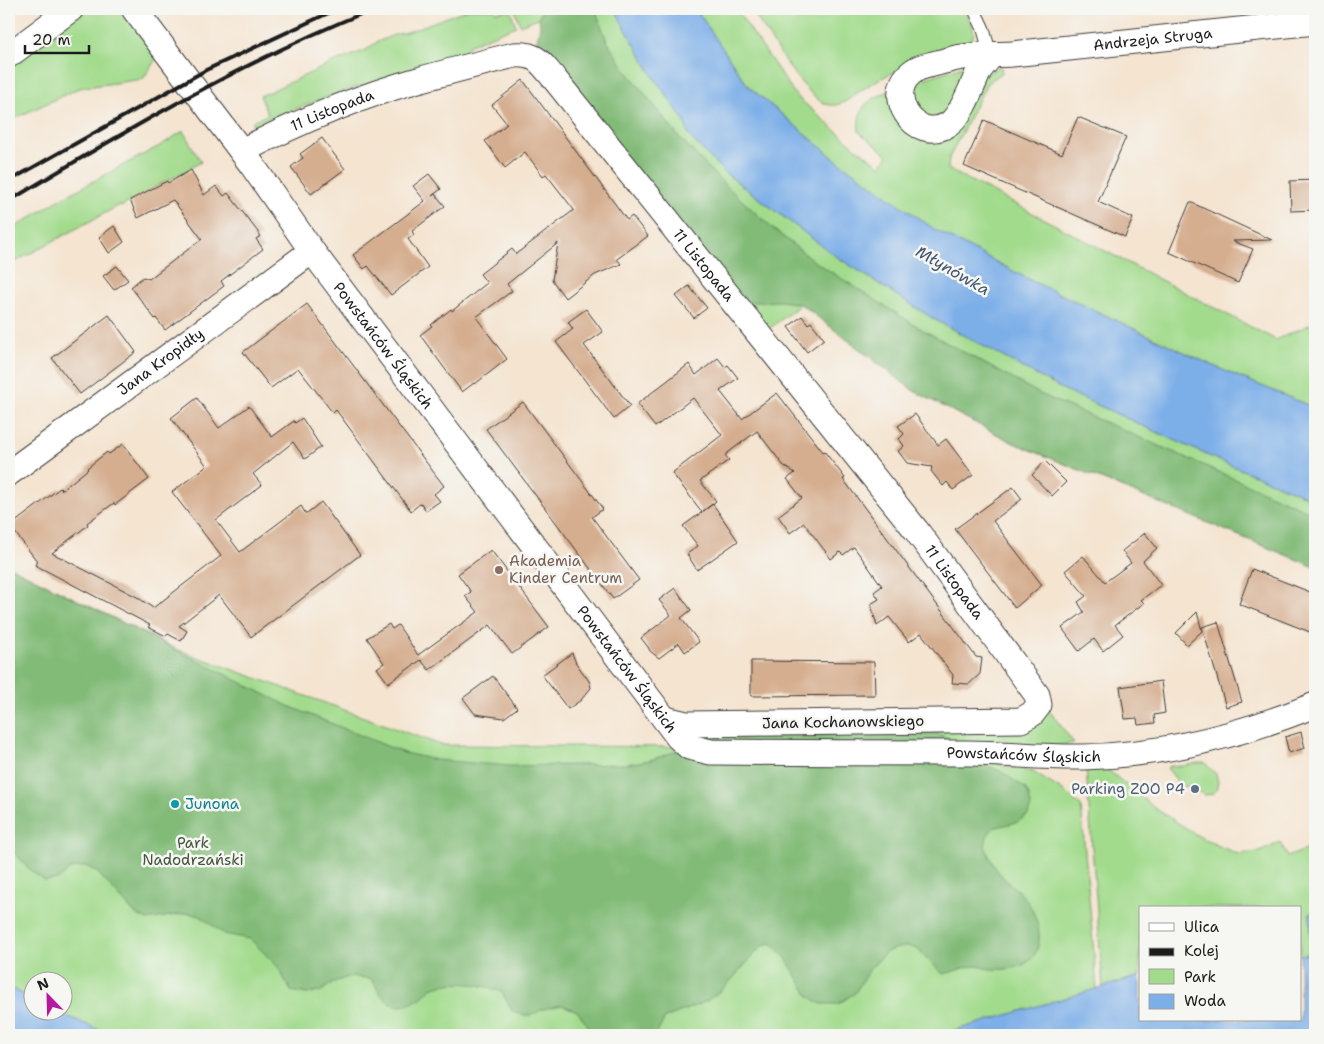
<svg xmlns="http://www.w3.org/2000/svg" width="1324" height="1044" font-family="'Shantell Sans',sans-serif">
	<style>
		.green { fill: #a3db8d; stroke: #607c54 }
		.forest { fill: #82bb78; stroke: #4f6c4a }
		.water { fill: #7caee8; stroke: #4c6582 }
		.building { fill: #d5ae90 }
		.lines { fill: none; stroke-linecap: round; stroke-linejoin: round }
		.lane-casing { stroke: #3c3a37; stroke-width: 14 }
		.street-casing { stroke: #3c3a37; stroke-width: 27 }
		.lane { stroke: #fff; stroke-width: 12 }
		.street { stroke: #fff; stroke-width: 25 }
		.rail { stroke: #1c1c1c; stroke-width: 4 }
		.education-dot { fill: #8d6e63; stroke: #f6f6f2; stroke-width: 2 }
		.service-dot { fill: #5c6f8a; stroke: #f6f6f2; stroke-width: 2 }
		.culture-dot { fill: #0f9aa8; stroke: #f6f6f2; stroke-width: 2 }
		.labels { text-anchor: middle; stroke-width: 5; stroke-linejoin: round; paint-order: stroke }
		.street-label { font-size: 15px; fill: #1c1c1c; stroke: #f6f6f2 }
		.education-label { font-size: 15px; fill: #785e54; stroke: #f6f6f2; text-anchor: start }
		.service-label { font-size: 15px; fill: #4e5e75; stroke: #f6f6f2; text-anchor: end }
		.culture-label { font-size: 15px; fill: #0d838f; stroke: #f6f6f2; text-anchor: start }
		.park-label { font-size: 15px; fill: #44553e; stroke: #f6f6f2 }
		.water-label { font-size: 16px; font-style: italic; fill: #42566e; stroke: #f6f6f2 }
	</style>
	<rect width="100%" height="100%" fill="#f6f6f2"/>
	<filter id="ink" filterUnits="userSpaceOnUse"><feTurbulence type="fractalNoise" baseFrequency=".02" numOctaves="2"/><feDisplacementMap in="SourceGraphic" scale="10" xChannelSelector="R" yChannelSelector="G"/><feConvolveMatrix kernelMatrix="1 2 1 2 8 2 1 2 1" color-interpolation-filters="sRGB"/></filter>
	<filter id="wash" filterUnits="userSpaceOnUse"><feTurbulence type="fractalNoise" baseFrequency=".0096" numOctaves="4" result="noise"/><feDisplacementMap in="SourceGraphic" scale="20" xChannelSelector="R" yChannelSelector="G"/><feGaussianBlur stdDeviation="1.12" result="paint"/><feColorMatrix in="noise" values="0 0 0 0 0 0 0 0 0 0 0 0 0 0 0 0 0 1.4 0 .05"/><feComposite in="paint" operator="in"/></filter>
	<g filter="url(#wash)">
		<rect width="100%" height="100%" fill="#f4e4d0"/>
		<!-- green -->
		<path class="green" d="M 71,9 L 134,9 L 164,47 L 143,79 L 79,88 L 9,121 L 9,55 Z
			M 468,9 L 494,9 L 496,12 L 510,9 L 516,26 L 471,44 L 460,59 L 351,89 L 273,117 L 254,127 L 252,123 L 254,120 L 268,115 L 260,96 L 330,64 L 366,50 L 377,42 L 394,35 L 410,31 Z
			M 514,9 L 561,9 L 520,25 Z
			M 582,9 L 614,9 L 655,79 L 684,120 L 690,136 L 724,172 L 834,255 L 932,318 L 1058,387 L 1218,460 L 1315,500 L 1315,567 L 1014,443 L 914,391 L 801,304 L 765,332 Z
			M 696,9 L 736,9 L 796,96 L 856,148 L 881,166 L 888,155 L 859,132 C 856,104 871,99 894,89 L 920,134 C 933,122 988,68 1001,66 L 1002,73 L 987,83 L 949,158 L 948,169 L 1276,340 L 1311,324 L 1315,326 L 1315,408 L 1218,368 L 1032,281 L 934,229 L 835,159 L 748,86 Z
			M 751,9 L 962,9 C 970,21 980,32 968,45 C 934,57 894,68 863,89 C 852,96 841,109 826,104 C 803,96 766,31 751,9 Z
			M 969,64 L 952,111 L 925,121 L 907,91 L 911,83 Z
			M 183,131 L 201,162 L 167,181 L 160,184 L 121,207 L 120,205 L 9,265 L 9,231 L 62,198 L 163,144 Z
			M 9,566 L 176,649 L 441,745 L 688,747 L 678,737 L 1021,720 L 1039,705 L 1051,713 L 1074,743 L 1036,749 L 985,761 L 1033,772 L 1063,791 L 1081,806 L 1097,989 L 939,1035 L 111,1035 L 57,1012 L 62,1012 L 62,982 L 32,982 L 32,999 L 9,987 Z
			M 1085,757 L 1092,757 L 1156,809 L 1205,840 L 1238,854 L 1260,852 L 1281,842 L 1287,857 L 1315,846 L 1315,911 L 1310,913 L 1312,951 L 1311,953 L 1300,955 L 1300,908 L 1140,908 L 1140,976 L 1103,987 Z
			M 1198,763 L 1205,763 L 1216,774 L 1218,782 L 1216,791 L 1213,794 L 1205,795 L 1188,787 L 1178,785 L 1175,778 L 1167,768 L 1171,766 L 1181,766 Z"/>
		<!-- forest -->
		<path class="forest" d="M 543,9 L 595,9 L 607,41 L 625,69 L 679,137 L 720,180 L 772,228 L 814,261 L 918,327 L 1040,394 L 1315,514 L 1315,567 L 1014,443 L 914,391 L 801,304 L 780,301 L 754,302 L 744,301 L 535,48 L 540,27 L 539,16 Z
			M 9,566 L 286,705 L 404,753 L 436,760 L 510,766 L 627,764 L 650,760 L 689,747 L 700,735 L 927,732 C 942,734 953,737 958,753 L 1000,771 L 1025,788 L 1029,795 L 1031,806 L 1028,815 L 1017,822 L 993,828 L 987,836 L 985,846 C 989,857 994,867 1002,876 C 1008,884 1018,889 1024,897 C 1039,916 1050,953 1021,966 C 1013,969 1000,970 991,969 C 986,969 981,966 976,966 C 965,966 954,972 943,974 L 917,949 L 907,946 L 898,948 L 886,952 L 870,969 L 855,993 L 838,1004 L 821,1004 L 809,996 L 785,957 L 771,943 L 762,946 L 725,987 L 707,1001 L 665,1018 L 656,1035 L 595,1035 L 577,1011 L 562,1005 L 543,1009 L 532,1015 L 522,1015 L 512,1011 L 502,992 C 482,984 456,980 434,987 C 428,989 425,996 419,999 C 395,1015 383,1001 372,979 L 352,976 L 334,982 L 320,992 L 306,994 L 291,991 L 278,967 L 250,939 L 224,934 L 200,916 L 188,913 L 147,920 L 134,913 L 98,873 L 86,866 L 70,869 L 59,879 L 45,881 L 31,871 L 16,854 L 9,850 Z"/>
		<!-- water -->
		<path class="water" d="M 614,9 L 696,9 L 748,86 L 835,159 L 934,229 L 1032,281 L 1218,368 L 1315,408 L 1315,500 L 1218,460 L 1058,387 L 932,318 L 834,255 L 724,172 L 689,136 L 684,120 L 655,79 Z
			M 1315,911 L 1315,1035 L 939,1035 L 1140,976 L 1140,1020 L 1300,1020 L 1300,955 L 1307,954 L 1312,951 L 1310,913 Z
			M 9,987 L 32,999 L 32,1012 L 57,1012 L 111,1035 L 9,1035 Z"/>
		<g id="blocks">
			<!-- building -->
			<path class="building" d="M 523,80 L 627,220 L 632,216 L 648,236 L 617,259 L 621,264 L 595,275 L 565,298 L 552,280 L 558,243 L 507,284 L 512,291 L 476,317 L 507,359 L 475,384 L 474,383 L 462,392 L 420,335 L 432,326 L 431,325 L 451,309 L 452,311 L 487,283 L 480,274 L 512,249 L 516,254 L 574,210 L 546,174 L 543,176 L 525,152 L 505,168 L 485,141 L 507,124 L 492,105 Z
				M 1078,117 L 1126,137 L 1098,202 L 1133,218 L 1125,237 L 964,166 L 984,120 L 1062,154 Z
				M 322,138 L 345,169 L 311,194 L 291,167 L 303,158 L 300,154 Z
				M 191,170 L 204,195 L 216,186 L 224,196 L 228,193 L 261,236 L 256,239 L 263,249 L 221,281 L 224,286 L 165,330 L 156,318 L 155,319 L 131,287 L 143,277 L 149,279 L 202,239 L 173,200 L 138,218 L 130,200 L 167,181 L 168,183 Z
				M 429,174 L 441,189 L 432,196 L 435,194 L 445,206 L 412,231 L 414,235 L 408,239 L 428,267 L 391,295 L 368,266 L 364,269 L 353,255 L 425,201 L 413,186 Z
				M 1315,180 L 1315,210 L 1291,211 L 1290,181 Z
				M 1190,202 L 1272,240 L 1232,241 L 1253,249 L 1238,283 L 1169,252 Z
				M 114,226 L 124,242 L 109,253 L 99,237 Z
				M 117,266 L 128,280 L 114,290 L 103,276 Z
				M 689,286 L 707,308 L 694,318 L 676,296 Z
				M 307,304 L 444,486 L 434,494 L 440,501 L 426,511 L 421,503 L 411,511 L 336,410 L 333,413 L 298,368 L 271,388 L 243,352 Z
				M 586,309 L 603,332 L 584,345 L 630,406 L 614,419 L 556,342 L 573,329 L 568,322 Z
				M 109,315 L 136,352 L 80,394 L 52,358 Z
				M 802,316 L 808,324 L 811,322 L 824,339 L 807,352 L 788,327 Z
				M 718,358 L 725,367 L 728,365 L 738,378 L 720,391 L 742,419 L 777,393 L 823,452 L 824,451 L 845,478 L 843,479 L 976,657 L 982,658 L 980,674 L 969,684 L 952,683 L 953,675 L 921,633 L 909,642 L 889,617 L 877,626 L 871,604 L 879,599 L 874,592 L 882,586 L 854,547 L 843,555 L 840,552 L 831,559 L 804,523 L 790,533 L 778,516 L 802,498 L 787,479 L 795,473 L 783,465 L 757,431 L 725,455 L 729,460 L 700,481 L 716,501 L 702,512 L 672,473 L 722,435 L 693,398 L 655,427 L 637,404 L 689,364 L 696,375 Z
				M 197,398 L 219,428 L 249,406 L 272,437 L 294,421 L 295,423 L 302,418 L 321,447 L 305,459 L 293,442 L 253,474 L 262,485 L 216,520 L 240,552 L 301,506 L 306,514 L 321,502 L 360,555 L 251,637 L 219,595 L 179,626 L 187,631 L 181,641 L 168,634 L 166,636 L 148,627 L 150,625 L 35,565 L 37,561 L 10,526 L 60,488 L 62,490 L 88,469 L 87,468 L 107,452 L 109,454 L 123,444 L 149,479 L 115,505 L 114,503 L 87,523 L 88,525 L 52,553 L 137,597 L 153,608 L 221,556 L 172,492 L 207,466 L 171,418 Z
				M 523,402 L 603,509 L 592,517 L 639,580 L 613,599 L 486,429 Z
				M 915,414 L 938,445 L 946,439 L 973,475 L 953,490 L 947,482 L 943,486 L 931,471 L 932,467 L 907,463 L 898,451 L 904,446 L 899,439 L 904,434 L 898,426 Z
				M 1045,461 L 1066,482 L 1052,496 L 1032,475 Z
				M 1013,487 L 1022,499 L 993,521 L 1042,585 L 1015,608 L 955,529 Z
				M 713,504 L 738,541 L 697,570 L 687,554 L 698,546 L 683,526 Z
				M 1145,533 L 1157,548 L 1143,561 L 1161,585 L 1141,600 L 1144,603 L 1115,625 L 1123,635 L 1103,651 L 1094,639 L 1079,651 L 1062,628 L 1084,612 L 1078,602 L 1086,596 L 1065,571 L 1083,556 L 1105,582 L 1131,563 L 1122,551 Z
				M 491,550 L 549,627 L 512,654 L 490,625 L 429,670 L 421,660 L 388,683 L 377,668 L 384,663 L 367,638 L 389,624 L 392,629 L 398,625 L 418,655 L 478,612 L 465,596 L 471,592 L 458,574 Z
				M 1252,569 L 1315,594 L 1315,634 L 1239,604 Z
				M 675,588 L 691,610 L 681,618 L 699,642 L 685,652 L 679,643 L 659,658 L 650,651 L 648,647 L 641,638 L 671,615 L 659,600 Z
				M 1197,612 L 1202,631 L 1187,645 L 1176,633 Z
				M 1218,622 L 1242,702 L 1226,707 L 1202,627 Z
				M 572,653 L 576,663 L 589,681 L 591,688 L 581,700 L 568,709 L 542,675 Z
				M 751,661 L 874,662 L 875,695 L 751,696 Z
				M 493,676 L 517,708 L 504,718 L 475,714 L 463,698 Z
				M 1161,681 L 1165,713 L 1154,715 L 1155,723 L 1138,725 L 1137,718 L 1125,719 L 1120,687 Z
				M 1301,732 L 1305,748 L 1289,753 L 1285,737 Z"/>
		</g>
	</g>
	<g filter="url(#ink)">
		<use href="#blocks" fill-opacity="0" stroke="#3c3a37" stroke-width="1"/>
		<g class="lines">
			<!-- lane casing -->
			<g class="lane-casing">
				<path id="lane" d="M 974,9 L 983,28 L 991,56"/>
			</g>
			<!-- street casing -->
			<g class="street-casing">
				<g id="street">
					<path id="s1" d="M 134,9 L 252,165 L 312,251 L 678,737 L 689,747 L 711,752 C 796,753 882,753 967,753 C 1006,753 1045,758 1084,757 C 1163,755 1243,734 1315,705"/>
					<path d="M 9,55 L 71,9"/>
					<path id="s2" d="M 991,56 C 987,61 982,66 979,71 C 972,86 962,115 949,124 C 914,146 881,91 915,70 C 921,66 930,65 937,63 C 945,61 954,58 963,57 C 979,54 996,55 1012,54 L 1315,22"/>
					<path id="s3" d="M 242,151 C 298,122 358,97 418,80 C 450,71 482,63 514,55 C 536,53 540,62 553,77 L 916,530 L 1037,695 L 1039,705 L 1032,714 L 1021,720 L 686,724 L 665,719"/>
					<path id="s4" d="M 9,473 L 312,251"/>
				</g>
			</g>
			<!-- lane -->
			<use href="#lane" class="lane"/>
			<!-- street -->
			<use href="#street" class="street"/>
			<!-- rail -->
			<path class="rail" d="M 9,181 L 206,70 L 337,9
				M 9,201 C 127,130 245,60 373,9"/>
		</g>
	</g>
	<!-- markers -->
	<circle class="education-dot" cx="499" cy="570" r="5"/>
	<circle class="service-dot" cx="1195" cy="789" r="5"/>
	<circle class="culture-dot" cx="175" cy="804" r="5"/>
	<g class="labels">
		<!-- street labels -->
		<g class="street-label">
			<text dy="5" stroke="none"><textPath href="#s2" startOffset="420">Andrzeja Struga</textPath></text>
			<text dy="5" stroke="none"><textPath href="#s3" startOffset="99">11 Listopada</textPath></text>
			<text dy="5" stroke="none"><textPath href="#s3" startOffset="578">11 Listopada</textPath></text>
			<text dy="5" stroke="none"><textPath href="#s1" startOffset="419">Powstańców Śląskich</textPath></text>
			<text dy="5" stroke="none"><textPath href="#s4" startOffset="188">Jana Kropidły</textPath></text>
			<text dy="5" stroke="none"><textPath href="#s3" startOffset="982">11 Listopada</textPath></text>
			<text dy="5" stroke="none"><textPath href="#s1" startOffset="824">Powstańców Śląskich</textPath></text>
			<text transform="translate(843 722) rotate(-1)" y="5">Jana Kochanowskiego</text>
			<text dy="5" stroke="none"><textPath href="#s1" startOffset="1259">Powstańców Śląskich</textPath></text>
		</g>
		<!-- education labels -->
		<g class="education-label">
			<text x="509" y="566">Akademia<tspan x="509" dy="17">Kinder Centrum</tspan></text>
		</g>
		<!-- service labels -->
		<g class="service-label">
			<text x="1185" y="794">Parking ZOO P4</text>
		</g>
		<!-- culture labels -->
		<g class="culture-label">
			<text x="185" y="809">Junona</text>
		</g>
		<!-- park labels -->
		<g class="park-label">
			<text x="193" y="848">Park<tspan x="193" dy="17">Nadodrzański</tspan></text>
		</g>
		<!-- water labels -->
		<g class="water-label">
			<text transform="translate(953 270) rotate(30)" y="6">Młynówka</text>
		</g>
	</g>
	<!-- margin -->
	<rect width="1324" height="1044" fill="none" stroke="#f6f6f2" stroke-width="30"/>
	<!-- legend -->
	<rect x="1139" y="906" width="162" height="115" fill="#f6f6f2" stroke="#9f9f9c"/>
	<rect x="1149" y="923" width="25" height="8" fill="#ffffff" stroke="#9f9f9c"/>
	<text x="1184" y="932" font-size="15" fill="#1c1c1c">Ulica</text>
	<rect x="1149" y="948" width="25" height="8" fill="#1c1c1c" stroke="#9f9f9c"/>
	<text x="1184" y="956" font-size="15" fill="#1c1c1c">Kolej</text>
	<rect x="1149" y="969" width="25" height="15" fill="#a3db8d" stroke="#9f9f9c"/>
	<text x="1184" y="982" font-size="15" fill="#1c1c1c">Park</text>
	<rect x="1149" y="994" width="25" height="15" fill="#7caee8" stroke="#9f9f9c"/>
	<text x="1184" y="1006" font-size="15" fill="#1c1c1c">Woda</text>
	<!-- north arrow -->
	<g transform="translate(48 996) rotate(337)"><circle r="24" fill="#f6f6f2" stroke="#9f9f9c"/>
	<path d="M0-4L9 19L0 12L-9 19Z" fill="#b5179e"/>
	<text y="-8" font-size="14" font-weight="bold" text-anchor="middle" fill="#1c1c1c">N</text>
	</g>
	<!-- scale -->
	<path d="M25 45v8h64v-8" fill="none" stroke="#1c1c1c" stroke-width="2.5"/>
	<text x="32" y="45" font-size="15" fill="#1c1c1c" stroke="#f6f6f2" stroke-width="4" paint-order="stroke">20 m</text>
</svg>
